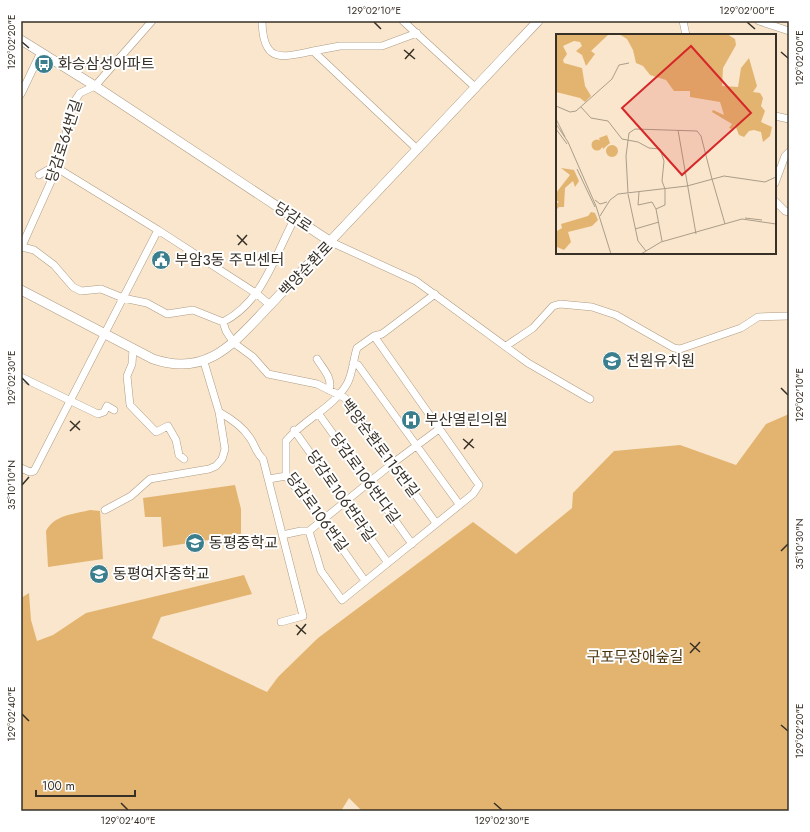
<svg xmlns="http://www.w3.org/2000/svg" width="810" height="832" font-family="Jost,'Noto Sans KR',sans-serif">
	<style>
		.green { fill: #e3b470 }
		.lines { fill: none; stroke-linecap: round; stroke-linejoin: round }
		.minor-casing { stroke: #ae9c84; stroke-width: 8 }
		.major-casing { stroke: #ae9c84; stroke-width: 10 }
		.minor { stroke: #fff; stroke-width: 7 }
		.major { stroke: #fff; stroke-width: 9 }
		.ticks { fill: none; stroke: #373026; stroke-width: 1.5 }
		.labels { text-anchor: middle; stroke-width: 4; stroke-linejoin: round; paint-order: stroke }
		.poi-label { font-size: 15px; fill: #373026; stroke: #fff; text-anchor: start }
		.street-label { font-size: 15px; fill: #373026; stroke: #fff }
		.park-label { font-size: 15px; fill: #4c3511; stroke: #fff }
		.inset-road { fill: none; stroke: #ab9d8a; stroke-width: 1 }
		.view { fill: #d62828; fill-opacity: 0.15; stroke: #d62828; stroke-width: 2 }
		.inset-edge { fill: none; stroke: #373026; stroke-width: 2 }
		.neatline { fill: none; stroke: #373026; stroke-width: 1.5 }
		.ticks-label { font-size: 10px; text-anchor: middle; fill: #373026 }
	</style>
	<rect width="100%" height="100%" fill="#f9e6cc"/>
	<!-- green -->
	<path class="green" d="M 789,414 L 789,811 L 362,811 L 349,798 L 341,811 L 21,811 L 21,598 L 29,593 L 31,620 L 37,641 L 53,635 L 86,613 L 244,575 L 252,594 L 161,617 L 152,638 L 267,692 L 278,677 L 318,638 L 473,522 L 516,554 L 572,508 L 573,493 L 614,451 L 680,445 L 736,465 L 766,424 Z
		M 235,485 L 241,509 L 241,535 L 163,547 L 161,517 L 145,517 L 143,498 Z
		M 90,510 L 100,511 L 103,559 L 48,567 L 46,531 C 54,515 74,514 90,510 Z"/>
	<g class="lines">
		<!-- minor casing -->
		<g class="minor-casing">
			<path id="minor" d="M 262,21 C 263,63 280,58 313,51 L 417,149
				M 403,21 L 476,88
				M 683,21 L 686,35
				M 759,21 L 789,31
				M 313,51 L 340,46 L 382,46 L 417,33
				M 21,94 L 41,52
				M 775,116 L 789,119
				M 39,175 L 53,167 L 57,168 L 158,230 L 257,294 L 270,305
				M 775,183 L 785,156 L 789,152
				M 775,201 L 785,211 L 789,212
				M 331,242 L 416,281 L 528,363 L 590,399
				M 22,247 L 34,250 L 54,265 L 73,287 L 81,291 L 101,289 L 123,298 L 147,303 L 167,314 L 193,310 L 223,322 L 226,331 L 234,343 L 253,357 L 268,374 L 317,384 L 345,398 L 436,523
				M 21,248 L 57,168 L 74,102 L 80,93 L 95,86 L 152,21
				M 223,322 C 264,301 274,256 295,218
				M 506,346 L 533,328 L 553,306 L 560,304 L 592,307 L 616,315 L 674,348 L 680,349 L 741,328 L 758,317 L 789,316
				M 133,349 L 132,364 L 127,376 L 130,405 L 156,432 L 168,426 L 176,440 L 179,455 L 184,459
				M 317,359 C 323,369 333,378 329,390
				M 353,363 L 358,365 L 459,504
				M 21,377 L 98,414 L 104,412 L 107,406 L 114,410
				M 219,412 C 230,418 243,427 250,438 C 255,445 256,453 263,459 L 303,616 L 281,622
				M 318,413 L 412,544
				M 294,430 L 388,563
				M 21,468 L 30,472 L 34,471 L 158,230
				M 269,479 L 286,476
				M 105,510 L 131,496 L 150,479 L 209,469 L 216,466 L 222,459 L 225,449 L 219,412 L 204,362
				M 309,531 L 393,463 L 439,429
				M 282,535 L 301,531 L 309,531 L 321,571 L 342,600 L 473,494 L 479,485 L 374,336
				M 365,581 L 322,520 L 286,476 L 286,441 C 303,420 333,408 347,384 C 353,373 353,360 357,348 L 374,336 L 382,334 L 435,294"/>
		</g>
		<!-- major casing -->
		<g class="major-casing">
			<path id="major" d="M 21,40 L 95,86 L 331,242
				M 21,290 L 153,359 C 209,378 235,341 270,305 L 538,21"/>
		</g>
		<!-- minor -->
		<use href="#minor" class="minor"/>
		<!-- major -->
		<use href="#major" class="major"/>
	</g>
	<!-- ticks -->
	<path class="ticks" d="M 374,22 L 381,29M 747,22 L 755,29M 22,42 L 29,48M 404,50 L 415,59M 781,52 L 788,58M 405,59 L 414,49M 237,235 L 247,245M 238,245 L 247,235M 22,378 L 29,385M 781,388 L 788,395M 70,421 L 80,430M 70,431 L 80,421M 463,439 L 474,448M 464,449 L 473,439M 22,485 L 29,477M 781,551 L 788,544M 296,625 L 306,634M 297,635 L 306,624M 690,643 L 700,652M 690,653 L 700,642M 22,714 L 29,721M 781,725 L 788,731M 121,803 L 128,810M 494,803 L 502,810"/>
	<!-- icons -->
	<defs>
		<g id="bus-disc" transform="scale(1)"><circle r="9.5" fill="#3b7f8e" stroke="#fff"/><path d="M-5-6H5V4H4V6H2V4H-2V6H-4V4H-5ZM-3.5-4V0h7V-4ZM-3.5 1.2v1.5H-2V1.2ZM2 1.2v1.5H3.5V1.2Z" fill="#fff"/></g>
		<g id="civic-disc" transform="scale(1)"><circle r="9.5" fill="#3b7f8e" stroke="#fff"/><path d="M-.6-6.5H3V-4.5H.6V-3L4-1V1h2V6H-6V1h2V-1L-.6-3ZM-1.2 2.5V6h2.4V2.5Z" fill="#fff"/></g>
		<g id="school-disc" transform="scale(1)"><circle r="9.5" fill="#3b7f8e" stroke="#fff"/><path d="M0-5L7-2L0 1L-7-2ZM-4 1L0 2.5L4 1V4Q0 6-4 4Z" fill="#fff"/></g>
		<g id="hospital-disc" transform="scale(1)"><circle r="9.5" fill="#3b7f8e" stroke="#fff"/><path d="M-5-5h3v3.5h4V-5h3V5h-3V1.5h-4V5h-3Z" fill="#fff"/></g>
	</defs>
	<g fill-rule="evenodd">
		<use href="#bus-disc" x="44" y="64"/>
		<use href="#civic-disc" x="161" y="260"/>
		<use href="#school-disc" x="612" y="361"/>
		<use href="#hospital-disc" x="411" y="420"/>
		<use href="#school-disc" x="195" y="543"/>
		<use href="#school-disc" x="99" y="574"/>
	</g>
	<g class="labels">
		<!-- poi labels -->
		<g class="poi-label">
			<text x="58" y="69">화승삼성아파트</text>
			<text x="175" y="265">부암3동 주민센터</text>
			<text x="626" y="366">전원유치원</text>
			<text x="425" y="425">부산열린의원</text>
			<text x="209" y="548">동평중학교</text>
			<text x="113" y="579">동평여자중학교</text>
		</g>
		<!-- street labels -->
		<g class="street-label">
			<text transform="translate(64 141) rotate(-72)" y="5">당감로64번길</text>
			<text transform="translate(293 217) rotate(33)" y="5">당감로</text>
			<text transform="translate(306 269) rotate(-46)" y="5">백양순환로</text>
			<text transform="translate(380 448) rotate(53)" y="5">백양순환로115번길</text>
			<text transform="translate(365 478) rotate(54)" y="5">당감로106번다길</text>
			<text transform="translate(341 496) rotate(55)" y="5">당감로106번라길</text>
			<text transform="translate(317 512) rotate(54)" y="5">당감로106번길</text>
		</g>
		<!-- park labels -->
		<g class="park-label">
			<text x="635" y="662">구포무장애숲길</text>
		</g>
	</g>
	<!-- overview -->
	<g transform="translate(556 34)">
		<rect width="220" height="220" fill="#f9e6cc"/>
		<path d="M 0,0 L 53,0 L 35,17 L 39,20 L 30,32 L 26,21 L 20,17 L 26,12 L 24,8 L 18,7 L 7,12 L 11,20 L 7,26 L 8,29 L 26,34 L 29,52 L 35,62 L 29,68 L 24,64 L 0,58 ZM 63,0 L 171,0 L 179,5 L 180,11 L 167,34 L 166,52 L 182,53 L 185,34 L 193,24 L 201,52 L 197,58 L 204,59 L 207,64 L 205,72 L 209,77 L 205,88 L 216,93 L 214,102 L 207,108 L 205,98 L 198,96 L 193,97 L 188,103 L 183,101 L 179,91 L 176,95 L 173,94 L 176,90 L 156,78 L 157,76 L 168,81 L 164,68 L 134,63 L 134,57 L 118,57 L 110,46 L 94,41 L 87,32 L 80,29 L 77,16 L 71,5 ZM 51,101 L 54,109 L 47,115 L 43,104 ZM35.5 111a5.5 5.5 0 1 1 11 0a5.5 5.5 0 1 1-11 0ZM50 117a6 6 0 1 1 12 0a6 6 0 1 1-12 0ZM 5,134 L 18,136 L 23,147 L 19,153 L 17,147 L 9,154 L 8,173 L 3,173 L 0,176 L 0,170 L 3,168 L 0,166 L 0,159 L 14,141 ZM 35,178 L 39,179 L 42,186 L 36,192 L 12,198 L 15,208 L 8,216 L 1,213 L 0,201 L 1,197 L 6,194 L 5,190 L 32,182 Z" fill="#e3b470"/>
		<path class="inset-road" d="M 0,72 L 14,78 L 20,77 L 56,45 L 63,31 L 73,29M 25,73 L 35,84 L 52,87 L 66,105 L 82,108 L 93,114 L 104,115 L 108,127 L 106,147 L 109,155M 0,85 L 9,103M 0,90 L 12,108 L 40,172 L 55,220M 0,95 L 11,110M 122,96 L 140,200M 21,135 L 39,173M 156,145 L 169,190M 83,158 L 82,171 L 96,168 L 100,175M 72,159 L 70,122 L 73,99 L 79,95 L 141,97 L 145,102 L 156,145M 72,160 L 82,207 L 90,217M 39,166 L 44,170 L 51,168M 44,182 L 54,166 L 62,160 L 131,152 L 168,142 L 209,148 L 220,143M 189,184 L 206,186M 79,195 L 103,188M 106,207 L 100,175 L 109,171 L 109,155M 85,220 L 105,208 L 186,185 L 220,190"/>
		<path class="view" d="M 135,12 L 195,79 L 126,141 L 66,74 Z"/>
		<rect width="220" height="220" class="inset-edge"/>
	</g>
	<!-- border -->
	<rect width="810" height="832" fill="none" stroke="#ffffff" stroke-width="44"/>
	<!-- scale -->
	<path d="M36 790v6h99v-6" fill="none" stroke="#373026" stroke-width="2"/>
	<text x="42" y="790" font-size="12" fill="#373026" stroke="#ffffff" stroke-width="3" paint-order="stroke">100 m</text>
	<rect x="22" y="22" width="766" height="788" class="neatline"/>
	<g class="ticks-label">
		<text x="374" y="14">129°02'10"E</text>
		<text x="747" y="14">129°02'00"E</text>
		<text transform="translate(11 42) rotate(-90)" y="4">129°02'20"E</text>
		<text transform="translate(799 58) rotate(-90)" y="4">129°02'00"E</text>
		<text transform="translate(11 378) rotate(-90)" y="4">129°02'30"E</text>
		<text transform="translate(799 395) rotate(-90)" y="4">129°02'10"E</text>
		<text transform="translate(11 485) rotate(-90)" y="4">35°10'10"N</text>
		<text transform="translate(799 544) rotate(-90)" y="4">35°10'30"N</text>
		<text transform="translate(11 714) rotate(-90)" y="4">129°02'40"E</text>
		<text transform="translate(799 731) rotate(-90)" y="4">129°02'20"E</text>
		<text x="128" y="824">129°02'40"E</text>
		<text x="502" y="824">129°02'30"E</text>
	</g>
</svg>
